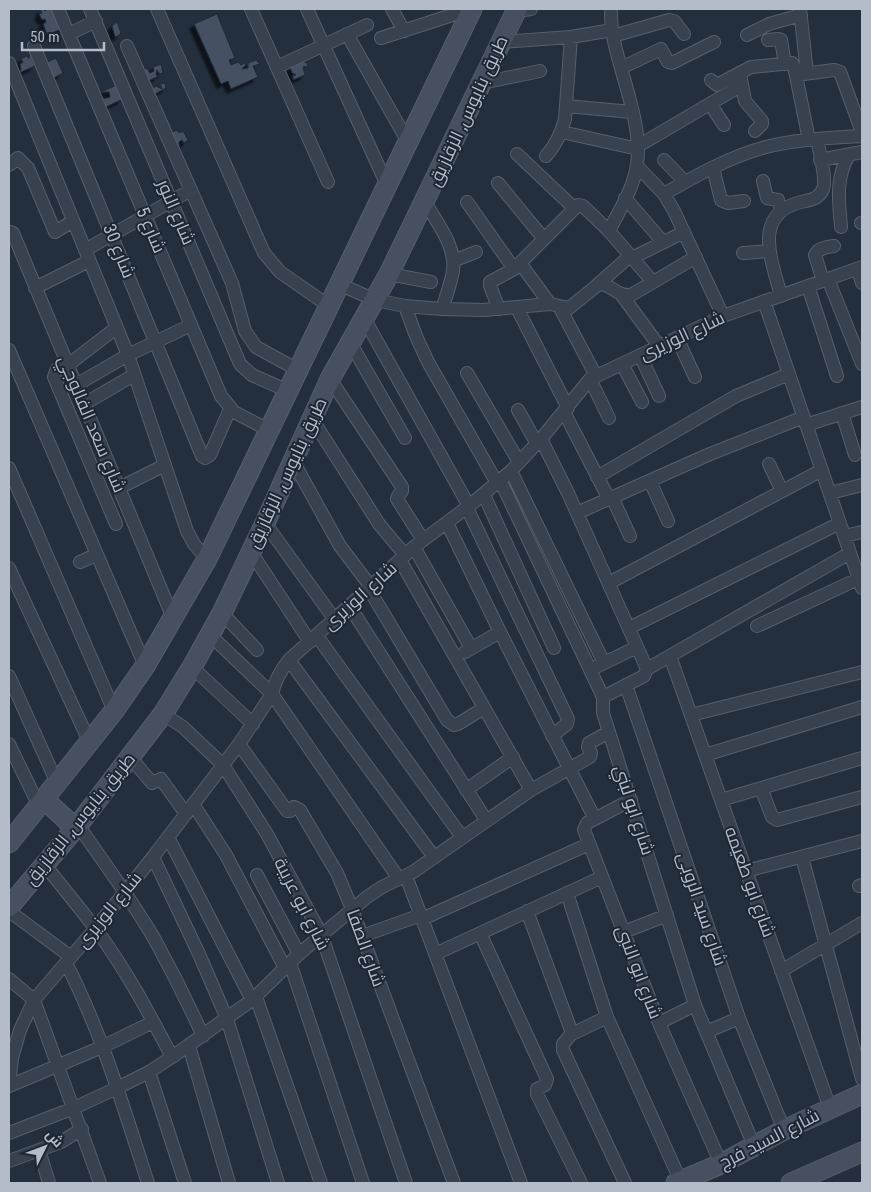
<svg xmlns="http://www.w3.org/2000/svg" width="871" height="1192" font-family="'Roboto Condensed',Cairo,sans-serif">
	<style>
		.building { fill: #455162; stroke: #1f2835; filter: url(#shadow) }
		.lines { fill: none; stroke-linecap: round; stroke-linejoin: round }
		.minor-casing { stroke: #565f6c; stroke-width: 14 }
		.secondary-casing { stroke: #565f6c; stroke-width: 21 }
		.minor { stroke: #38414e; stroke-width: 12 }
		.secondary { stroke: #465061; stroke-width: 19 }
		.labels { text-anchor: middle; stroke-width: 4; stroke-linejoin: round; paint-order: stroke }
		.street-label { font-size: 18px; fill: #b4bcc9; stroke: #1d2633 }
	</style>
	<defs>
		<filter id="shadow"><feDropShadow dx="-4.5" dy="4.5" stdDeviation="1" flood-color="#0009"/></filter>
	</defs>
	<rect width="100%" height="100%" fill="#242f3e"/>
	<!-- building -->
	<path class="building" d="M 40,9 L 44,9 L 45,11 L 47,9 L 56,9 L 64,28 L 47,35 L 43,24 L 46,22 L 45,19 L 42,20 L 39,14 L 42,13 Z
		M 217,14 L 235,58 L 229,60 L 231,65 L 238,62 L 241,65 L 244,63 L 246,65 L 242,69 L 248,68 L 248,63 L 256,60 L 260,64 L 253,66 L 258,77 L 231,89 L 228,81 L 221,84 L 194,24 Z
		M 117,22 L 121,33 L 118,36 L 115,37 L 112,26 Z
		M 27,56 L 29,59 L 29,56 L 31,56 L 35,66 L 19,73 L 21,69 L 20,64 L 23,62 L 21,59 Z
		M 56,58 L 63,73 L 52,79 L 45,63 Z
		M 303,61 L 307,63 L 308,66 L 303,67 L 305,75 L 293,80 L 293,75 L 296,75 L 292,73 L 290,67 Z
		M 161,64 L 163,73 L 160,74 L 157,70 L 156,75 L 159,76 L 148,81 L 144,70 L 147,68 L 150,73 L 154,71 L 153,67 Z
		M 165,83 L 166,88 L 155,94 L 152,89 L 156,86 L 162,89 L 160,84 Z
		M 117,85 L 123,99 L 106,107 L 103,99 L 110,97 L 109,92 L 100,92 Z
		M 177,130 L 179,133 L 183,131 L 188,140 L 184,143 L 182,140 L 179,142 L 179,146 L 174,148 L 168,134 Z"/>
	<g class="lines">
		<!-- minor casing -->
		<g class="minor-casing">
			<path id="minor" d="M 58,9 L 221,396 L 234,412 L 269,430
				M 90,9 L 240,364 L 252,375 L 288,391
				M 157,9 L 264,253 L 280,272 L 329,306
				M 251,9 L 328,182
				M 307,9 L 387,185
				M 392,9 L 404,31
				M 800,9 L 807,73
				M 516,11 L 531,9
				M 69,34 L 96,21
				M 347,34 L 408,142
				M 747,35 L 769,24 L 801,15
				M 613,36 L 669,20 L 674,21 L 684,34
				M 381,38 L 471,9
				M 768,40 L 778,39 L 781,40 L 785,64
				M 501,42 L 571,37 L 612,30
				M 34,46 L 202,456 L 205,458 L 210,455 L 230,409
				M 127,46 L 232,283 L 245,331 L 256,347 L 298,370
				M 9,63 L 128,355 L 187,531 L 194,544 L 207,559
				M 277,67 L 367,25
				M 621,68 L 661,49 L 668,62 L 672,63 L 714,42
				M 796,75 L 834,70 L 840,72 L 862,132
				M 741,79 L 745,101 L 762,121 L 762,124 L 755,131
				M 711,80 L 717,85 L 751,67 L 792,63 L 794,66 L 809,140
				M 482,83 L 540,71
				M 710,104 L 724,125
				M 566,106 L 632,112
				M 562,132 L 638,149
				M 638,146 L 742,85
				M 517,154 L 574,208
				M 546,156 C 556,145 561,134 565,119 L 571,37
				M 664,160 L 685,182
				M 820,160 L 862,152
				M 9,165 L 18,158 L 28,168 L 55,232 L 73,221
				M 637,166 L 664,194 L 674,211 L 723,316
				M 713,168 L 721,200 L 728,203 L 744,201
				M 763,181 L 767,198 L 778,200 L 781,210
				M 498,183 L 544,239
				M 664,194 C 697,175 733,155 770,146 C 800,139 831,138 862,136
				M 625,198 L 663,242
				M 425,202 C 437,223 456,245 453,271 C 451,283 446,297 442,309
				M 467,202 L 514,269
				M 861,223 L 862,223
				M 841,227 C 839,202 835,178 849,155
				M 609,231 C 620,209 634,188 637,164 C 643,125 620,74 613,36 C 611,27 611,18 611,9
				M 9,233 L 11,232 L 13,233 L 173,618
				M 85,250 L 191,190
				M 743,253 L 770,251
				M 632,258 L 684,232
				M 453,261 L 476,252
				M 520,263 L 550,304
				M 858,269 L 862,283
				M 389,274 L 431,282
				M 828,279 L 862,364
				M 823,281 L 815,255 C 818,248 826,247 834,246
				M 339,284 L 375,300 L 405,306 L 442,309 L 484,310 L 550,304 L 569,308 L 599,284 C 612,284 615,296 631,295 L 696,257
				M 596,286 L 630,256
				M 808,286 L 837,376
				M 35,288 L 89,261
				M 621,294 L 659,346
				M 781,296 C 771,258 751,212 805,201 C 813,200 820,197 823,189 C 827,179 819,150 817,139
				M 764,301 L 862,588
				M 405,306 L 416,336 L 428,362 L 497,483
				M 559,306 L 596,376
				M 517,308 L 568,408
				M 499,309 L 490,286 L 490,282 L 514,269 L 578,205 L 583,206 L 609,231 L 653,282
				M 365,320 L 469,506
				M 677,338 L 695,377
				M 351,344 L 405,438
				M 9,350 L 145,666
				M 640,355 L 659,396
				M 622,364 L 642,402
				M 467,373 L 519,462
				M 330,379 L 402,487 L 402,491 L 398,496 L 397,499 L 423,540
				M 590,379 L 609,418
				M 76,385 L 128,355 L 191,325
				M 84,404 L 134,375
				M 518,410 L 537,444
				M 564,412 L 609,499
				M 842,413 L 855,455
				M 312,419 L 379,524 L 405,555
				M 806,425 L 862,407
				M 541,439 L 568,493 L 647,669
				M 293,461 L 340,546 L 371,587
				M 769,464 L 782,491
				M 9,468 L 114,711
				M 511,471 L 604,663
				M 597,477 L 736,396 L 789,374
				M 500,480 L 603,697 L 603,713 L 695,1005 L 754,1146
				M 650,481 L 668,521
				M 119,488 L 165,465
				M 830,493 L 862,485
				M 484,495 L 554,648
				M 612,497 L 630,536
				M 467,508 L 568,719 L 567,724 L 552,736
				M 577,513 L 710,454 L 804,417
				M 265,523 L 335,620
				M 447,523 L 500,632 L 595,819
				M 116,524 L 54,377 L 57,369 L 68,365 L 116,328
				M 844,536 L 862,532
				M 414,547 L 471,648
				M 251,552 L 310,642
				M 400,560 L 531,790
				M 80,562 L 96,555
				M 9,568 L 90,743
				M 609,583 L 822,470
				M 369,589 L 447,720 L 454,725 L 458,724 L 484,708
				M 350,607 L 486,820
				M 222,613 L 257,650
				M 757,626 L 858,579
				M 629,628 L 840,523
				M 210,635 L 272,694 L 399,879
				M 317,636 L 462,837
				M 465,652 L 500,632
				M 670,656 L 830,1108
				M 289,660 L 434,857
				M 598,666 L 637,647
				M 192,667 L 253,724
				M 9,676 L 57,783
				M 626,685 L 739,1018 L 784,1130
				M 603,697 L 644,676 L 647,669 L 850,553
				M 163,714 L 183,727 L 223,765 L 267,834 L 321,934 L 406,1183
				M 691,715 L 862,672
				M 9,744 L 39,806
				M 239,744 L 287,811 L 290,811 L 294,807 L 300,810 L 337,873 L 352,909 L 454,1183
				M 705,755 L 862,707
				M 130,757 L 152,783 L 161,779 L 186,814
				M 761,788 L 772,817 L 777,820 L 862,797
				M 466,790 L 513,757
				M 631,800 L 587,823 L 584,830 L 659,1023 L 721,1164
				M 721,800 L 862,758
				M 193,804 L 226,855 L 285,968
				M 78,825 C 104,863 132,900 155,940 C 172,971 188,1003 203,1036
				M 168,837 L 252,1000
				M 153,857 L 199,954 L 227,1019 L 278,1183
				M 802,857 L 862,1079
				M 44,864 C 61,885 78,906 95,928 C 125,968 149,1013 172,1057
				M 746,871 L 862,841
				M 257,875 L 299,954
				M 406,876 L 521,1183
				M 859,886 L 862,885
				M 567,893 L 607,1017 L 681,1182
				M 9,911 L 71,957
				M 527,911 L 572,1033 L 563,1044 L 563,1050 L 625,1183
				M 422,919 L 589,844
				M 624,932 L 667,915
				M 480,933 L 547,1079 L 545,1085 L 537,1089 L 537,1094 L 581,1183
				M 362,936 L 421,915
				M 435,954 L 602,877
				M 66,963 C 102,1033 124,1109 148,1183
				M 290,963 L 363,1183
				M 781,971 L 862,923
				M 9,979 L 34,1000 L 100,1183
				M 256,997 L 321,1183
				M 153,1022 L 102,1047 L 9,1086 L 12,1058 L 20,1030 L 34,1000 L 95,929 L 153,857 L 239,744 L 272,694 C 275,680 280,671 289,660 L 414,547 L 469,506 L 511,471 L 541,439 L 590,379 L 723,316 L 862,267
				M 659,1023 L 695,1005
				M 706,1032 L 739,1018
				M 572,1034 L 607,1017
				M 189,1046 L 229,1183
				M 149,1072 L 185,1183
				M 9,1133 L 74,1108 L 117,1088 L 149,1072 L 172,1057 L 252,1000 L 299,954 L 367,897 L 382,887 L 413,872 L 531,790 L 590,757 L 591,753 L 588,747 L 589,743 L 609,732
				M 39,1150 L 49,1183
				M 9,1161 L 61,1142 L 82,1129"/>
		</g>
		<!-- secondary casing -->
		<g class="secondary-casing">
			<path id="secondary" d="M 44,799 L 75,828
				M 9,843 L 114,711 L 145,666 L 207,559 L 472,9
				M 9,907 L 78,825 L 163,714 L 192,667 L 222,613 L 265,523 L 330,379 L 389,274 L 517,9
				M 676,1183 L 721,1164 L 784,1130 L 862,1094
				M 791,1183 L 862,1152"/>
		</g>
		<!-- minor -->
		<use href="#minor" class="minor"/>
		<!-- secondary -->
		<use href="#secondary" class="secondary"/>
	</g>
	<g class="labels">
		<!-- street labels -->
		<g class="street-label">
			<text transform="translate(468 111) rotate(-65)" y="6">طريق بنايوس, الزقازيق</text>
			<text transform="translate(176 212) rotate(67)" y="6">شارع النور</text>
			<text transform="translate(151 230) rotate(67)" y="6">شارع 5</text>
			<text transform="translate(119 251) rotate(68)" y="6">شارع 30</text>
			<text transform="translate(682 336) rotate(-25)" y="6">شارع الوزيرى</text>
			<text transform="translate(92 424) rotate(67)" y="6">شارع سعد الفالوجي</text>
			<text transform="translate(287 473) rotate(-65)" y="6">طريق بنايوس, الزقازيق</text>
			<text transform="translate(360 596) rotate(-42)" y="6">شارع الوزيرى</text>
			<text transform="translate(634 810) rotate(72)" y="6">شارع ابو لبني</text>
			<text transform="translate(80 819) rotate(-51)" y="6">طريق بنايوس, الزقازيق</text>
			<text transform="translate(750 882) rotate(70)" y="6">شارع ابو طعيمه</text>
			<text transform="translate(302 904) rotate(63)" y="6">شارع ابو عريبة</text>
			<text transform="translate(702 909) rotate(71)" y="6">شارع سيد الروبى</text>
			<text transform="translate(109 910) rotate(-51)" y="6">شارع الوزيرى</text>
			<text transform="translate(366 948) rotate(70)" y="6">شارع الصفا</text>
			<text transform="translate(639 972) rotate(69)" y="6">شارع ابو النبى</text>
			<text transform="translate(769 1139) rotate(-27)" y="6">شارع السيد فرج</text>
		</g>
	</g>
	<!-- border -->
	<rect width="871" height="1192" fill="none" stroke="#b4bcc9" stroke-width="20"/>
	<!-- north arrow -->
	<g transform="translate(45 1147) rotate(48)" stroke="#1d2633" stroke-width="4" paint-order="stroke">
	<path d="M0-4L9 19L0 12L-9 19Z" fill="#b4bcc9"/>
	<text y="-8" font-size="14" font-weight="bold" text-anchor="middle" fill="#b4bcc9">ش</text>
	</g>
	<!-- scale -->
	<path d="M22 42v8h82v-8" fill="none" stroke="#b4bcc9" stroke-width="2.5"/>
	<text x="30" y="42" font-size="15" fill="#b4bcc9" stroke="#1d2633" stroke-width="4" paint-order="stroke">50 m</text>
</svg>
